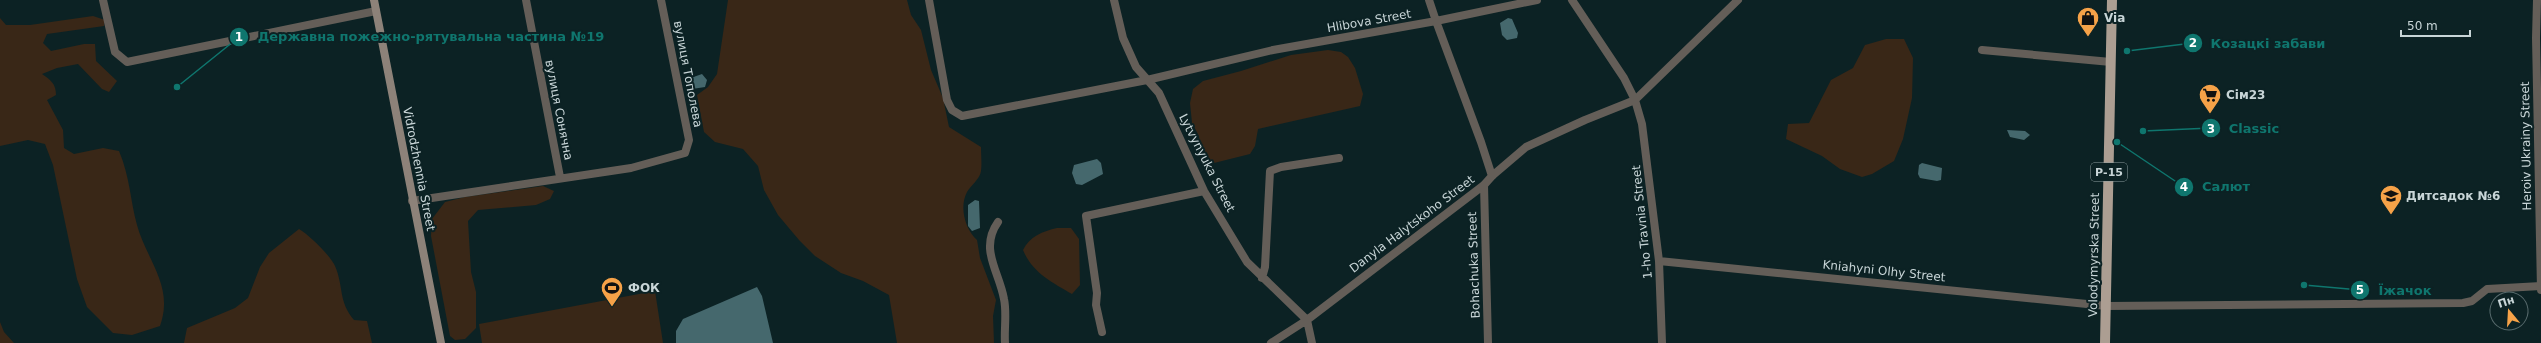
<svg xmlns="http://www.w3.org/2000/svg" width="2541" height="343" font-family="'DejaVu Sans',sans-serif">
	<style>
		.green { fill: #392717 }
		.water { fill: #45686d }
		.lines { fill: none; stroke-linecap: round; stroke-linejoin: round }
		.street { stroke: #645e58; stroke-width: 8 }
		.secondary { stroke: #8d8279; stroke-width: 8 }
		.primary { stroke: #ac9e92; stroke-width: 10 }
		.labels { text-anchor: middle; stroke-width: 4; stroke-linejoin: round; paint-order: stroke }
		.shield { fill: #0c2224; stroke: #909fa1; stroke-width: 1 }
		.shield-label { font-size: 11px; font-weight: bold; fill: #c8d5d7 }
		.poi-label { font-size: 12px; font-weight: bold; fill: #c8d5d7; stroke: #0c2224; text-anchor: start }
		.street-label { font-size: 12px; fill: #c8d5d7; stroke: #0c2224 }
		.leader { fill: none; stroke: #0f766e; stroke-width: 1.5 }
		.callout-dot { fill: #0f766e; stroke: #0c2224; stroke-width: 1.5 }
		.mark-label { font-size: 12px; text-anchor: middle; font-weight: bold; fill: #fff }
		.callout-label { font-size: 13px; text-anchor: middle; font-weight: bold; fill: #0f766e; stroke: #0c2224; stroke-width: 4; stroke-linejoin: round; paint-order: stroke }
	</style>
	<rect width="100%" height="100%" fill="#0c2224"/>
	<!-- green -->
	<path class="green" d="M 728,0 L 907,0 L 911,15 L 921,30 L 931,70 L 943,98 L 949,127 L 981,147 C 981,154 982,164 981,171 C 980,179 971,185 967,192 C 959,207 965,229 977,240 L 980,258 L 996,300 L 993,316 L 994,343 L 897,343 L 889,295 L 863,281 L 841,273 L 815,256 L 799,240 L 778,215 L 764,190 L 758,166 L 743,149 L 715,142 L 704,132 L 697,95 L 708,87 L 717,74 Z
		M 93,16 L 105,20 L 104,26 L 47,34 L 43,43 L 51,51 L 84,44 L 95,44 L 96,61 L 117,81 L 109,92 L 102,89 L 78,64 L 57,68 L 42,74 C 51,80 56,84 56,95 L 47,100 L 63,130 L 64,148 L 74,154 L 103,148 L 119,151 C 130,177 130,199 137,225 C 144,252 165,277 164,305 C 164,312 162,320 160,326 L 132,335 L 113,333 L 87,307 L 77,279 L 53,165 L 45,144 L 28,140 L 0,146 L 0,18 L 6,25 L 30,25 Z
		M 1886,39 L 1904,39 L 1913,58 L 1912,98 L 1903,139 L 1894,161 L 1872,174 L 1862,177 L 1840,169 L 1822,156 L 1786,139 L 1788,124 L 1809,123 L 1831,80 L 1853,68 L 1865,45 Z
		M 1328,50 L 1341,52 L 1348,57 L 1355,68 L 1363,94 L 1360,106 L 1258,129 L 1255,146 L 1250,154 L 1206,165 L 1201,159 L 1199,136 L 1192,123 L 1190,103 L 1193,89 L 1203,81 L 1241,71 L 1291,55 Z
		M 543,186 L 554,191 L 550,199 L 536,205 L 478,210 L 468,221 L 471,272 L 476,292 L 476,328 L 465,339 L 455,340 L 450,336 L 431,236 L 432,219 L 445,202 L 465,197 Z
		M 1057,228 L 1071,228 L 1079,239 L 1080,285 L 1072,294 C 1051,282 1032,272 1023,250 C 1029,237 1043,231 1057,228 Z
		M 299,229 C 309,235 330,255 335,266 C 344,287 338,301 354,320 L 367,321 L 372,343 L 184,343 L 187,328 L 235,308 L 248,298 L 260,267 L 269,253 Z
		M 655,291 L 663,343 L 482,343 L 479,324 Z
		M 0,322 L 4,332 L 14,343 L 0,343 Z"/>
	<!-- water -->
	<path class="water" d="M 1508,18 L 1512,19 L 1518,33 L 1517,38 L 1507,40 L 1502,35 L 1500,23 Z
		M 702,74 L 707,80 L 705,87 L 686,90 L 685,80 Z
		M 2007,130 L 2025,131 L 2030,135 L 2024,140 L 2010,137 Z
		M 1097,159 L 1101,163 L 1103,174 L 1082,185 L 1076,184 L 1072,173 L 1074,165 Z
		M 1922,163 L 1942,168 L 1941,180 L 1937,181 L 1920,178 L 1918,174 L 1919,165 Z
		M 975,200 L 979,201 L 980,228 L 972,231 L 968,226 L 968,205 Z
		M 757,287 L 762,296 L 773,343 L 676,343 L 676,331 L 683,319 Z"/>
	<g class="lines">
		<!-- street -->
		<path class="street" d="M 103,0 L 115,52 L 127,62 L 376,11
			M 526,0 L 560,177
			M 929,0 L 947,100 L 952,110 L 962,116 L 1147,80 L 1273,50 L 1436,21 L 1481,142 L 1492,176
			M 1114,0 L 1123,38 L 1136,67 L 1159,93 L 1204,191 L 1247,262 L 1307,320 L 1312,343
			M 1429,0 L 1436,21 L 1537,0
			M 1572,0 L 1624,78 L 1635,100 L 1642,124 L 1659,261 L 1662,343
			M 2537,0 L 2536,38 L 2541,290
			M 1982,50 L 2111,62
			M 1484,185 L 1488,343
			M 412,201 L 631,168 L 685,153 L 689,140 L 661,0
			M 998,222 C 979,249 999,271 1004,299 C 1007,313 1004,329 1005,343
			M 1659,261 L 2107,306 L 2463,303 L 2472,301 L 2487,289 L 2541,286
			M 1262,278 L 1265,267 L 1270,171 L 1281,167 L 1339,158
			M 1102,332 L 1096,305 L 1097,293 L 1086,216 L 1204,191
			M 1271,343 L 1307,320 L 1484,185 L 1492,176 L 1526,147 L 1585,120 L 1635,100 L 1738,0"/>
		<!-- secondary -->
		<path class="secondary" d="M 374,0 L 441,343"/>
		<!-- primary -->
		<path class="primary" d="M 2105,343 L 2112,0"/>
	</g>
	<!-- icons -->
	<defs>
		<g id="shop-pin" transform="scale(1.15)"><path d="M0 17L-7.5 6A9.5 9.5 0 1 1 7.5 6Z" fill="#f6a248" stroke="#0c2224"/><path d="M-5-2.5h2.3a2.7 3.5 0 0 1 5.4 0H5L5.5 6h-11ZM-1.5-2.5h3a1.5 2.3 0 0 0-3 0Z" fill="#111"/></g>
		<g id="supermarket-pin" transform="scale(1.15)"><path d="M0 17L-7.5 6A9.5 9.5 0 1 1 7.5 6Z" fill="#f6a248" stroke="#0c2224"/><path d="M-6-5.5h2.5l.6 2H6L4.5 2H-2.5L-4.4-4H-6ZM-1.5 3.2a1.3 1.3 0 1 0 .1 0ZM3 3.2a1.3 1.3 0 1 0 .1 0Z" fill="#111"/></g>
		<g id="school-pin" transform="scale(1.15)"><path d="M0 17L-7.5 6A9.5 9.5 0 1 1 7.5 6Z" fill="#f6a248" stroke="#0c2224"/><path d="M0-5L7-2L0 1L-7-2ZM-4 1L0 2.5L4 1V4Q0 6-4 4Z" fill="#111"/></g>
		<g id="stadium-pin" transform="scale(1.15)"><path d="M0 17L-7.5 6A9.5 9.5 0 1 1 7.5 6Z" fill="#f6a248" stroke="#0c2224"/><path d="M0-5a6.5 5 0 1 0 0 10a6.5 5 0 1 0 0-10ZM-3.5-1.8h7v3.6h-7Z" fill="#111"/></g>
	</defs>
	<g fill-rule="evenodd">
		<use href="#shop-pin" x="2088" y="18"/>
		<use href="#supermarket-pin" x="2210" y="95"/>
		<use href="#school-pin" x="2391" y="196"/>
		<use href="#stadium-pin" x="612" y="288"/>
	</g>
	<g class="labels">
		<!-- shield labels -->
		<rect class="shield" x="2091" y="163" width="36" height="18" rx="3"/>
		<g class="shield-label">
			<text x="2109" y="176">Р-15</text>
		</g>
		<!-- poi labels -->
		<g class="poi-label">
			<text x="2104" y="22">Via</text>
			<text x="2226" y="99">Сім23</text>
			<text x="2406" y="200">Дитсадок №6</text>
			<text x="628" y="292">ФОК</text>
		</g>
		<!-- street labels -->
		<g class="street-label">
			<text transform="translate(1369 21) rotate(-10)" y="4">Hlibova Street</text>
			<text transform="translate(688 74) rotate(79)" y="4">вулиця Тополева</text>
			<text transform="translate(559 110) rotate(79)" y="4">вулиця Сонячна</text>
			<text transform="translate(2526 146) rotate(-91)" y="4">Heroiv Ukrainy Street</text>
			<text transform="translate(1207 163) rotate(63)" y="4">Lytvynyuka Street</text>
			<text transform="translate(419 169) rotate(79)" y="4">Vidrodzhennia Street</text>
			<text transform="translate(1642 222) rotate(-96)" y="4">1-ho Travnia Street</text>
			<text transform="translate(1412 224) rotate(-37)" y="4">Danyla Halytskoho Street</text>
			<text transform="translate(2094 255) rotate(-89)" y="4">Volodymyrska Street</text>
			<text transform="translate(1474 265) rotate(-92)" y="4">Bohachuka Street</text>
			<text transform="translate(1884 271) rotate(6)" y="4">Kniahyni Olhy Street</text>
		</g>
	</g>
	<!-- callouts -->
	<path class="leader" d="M177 87L239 37M2127 51L2193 43M2143 131L2211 128M2117 142L2184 187M2304 285L2360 290"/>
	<g class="callout-dot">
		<circle cx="177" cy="87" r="4"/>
		<circle cx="2127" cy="51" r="4"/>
		<circle cx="2143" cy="131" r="4"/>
		<circle cx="2117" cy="142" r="4"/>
		<circle cx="2304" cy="285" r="4"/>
		<circle cx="239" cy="37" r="10"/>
		<circle cx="2193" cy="43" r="10"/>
		<circle cx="2211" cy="128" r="10"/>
		<circle cx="2184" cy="187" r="10"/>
		<circle cx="2360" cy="290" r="10"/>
	</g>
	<g class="mark-label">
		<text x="239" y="41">1</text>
		<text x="2193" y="47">2</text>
		<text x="2211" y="133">3</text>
		<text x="2184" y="191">4</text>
		<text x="2360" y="294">5</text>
	</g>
	<g class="callout-label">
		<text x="431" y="41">Державна пожежно-рятувальна частина №19</text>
		<text x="2268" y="48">Козацкі забави</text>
		<text x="2254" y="133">Classic</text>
		<text x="2226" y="191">Салют</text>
		<text x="2405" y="295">Їжачок</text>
	</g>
	<!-- north arrow -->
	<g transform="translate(2509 311) rotate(342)"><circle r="19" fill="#0c2224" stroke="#576a6c"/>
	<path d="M0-3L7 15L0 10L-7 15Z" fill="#f6a248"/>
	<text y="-6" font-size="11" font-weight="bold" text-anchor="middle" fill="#c8d5d7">Пн</text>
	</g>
	<!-- scale -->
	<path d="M2401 30v6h69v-6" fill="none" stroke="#c8d5d7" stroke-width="2"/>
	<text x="2407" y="30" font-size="12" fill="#c8d5d7" stroke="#0c2224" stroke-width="3" paint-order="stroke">50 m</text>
</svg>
